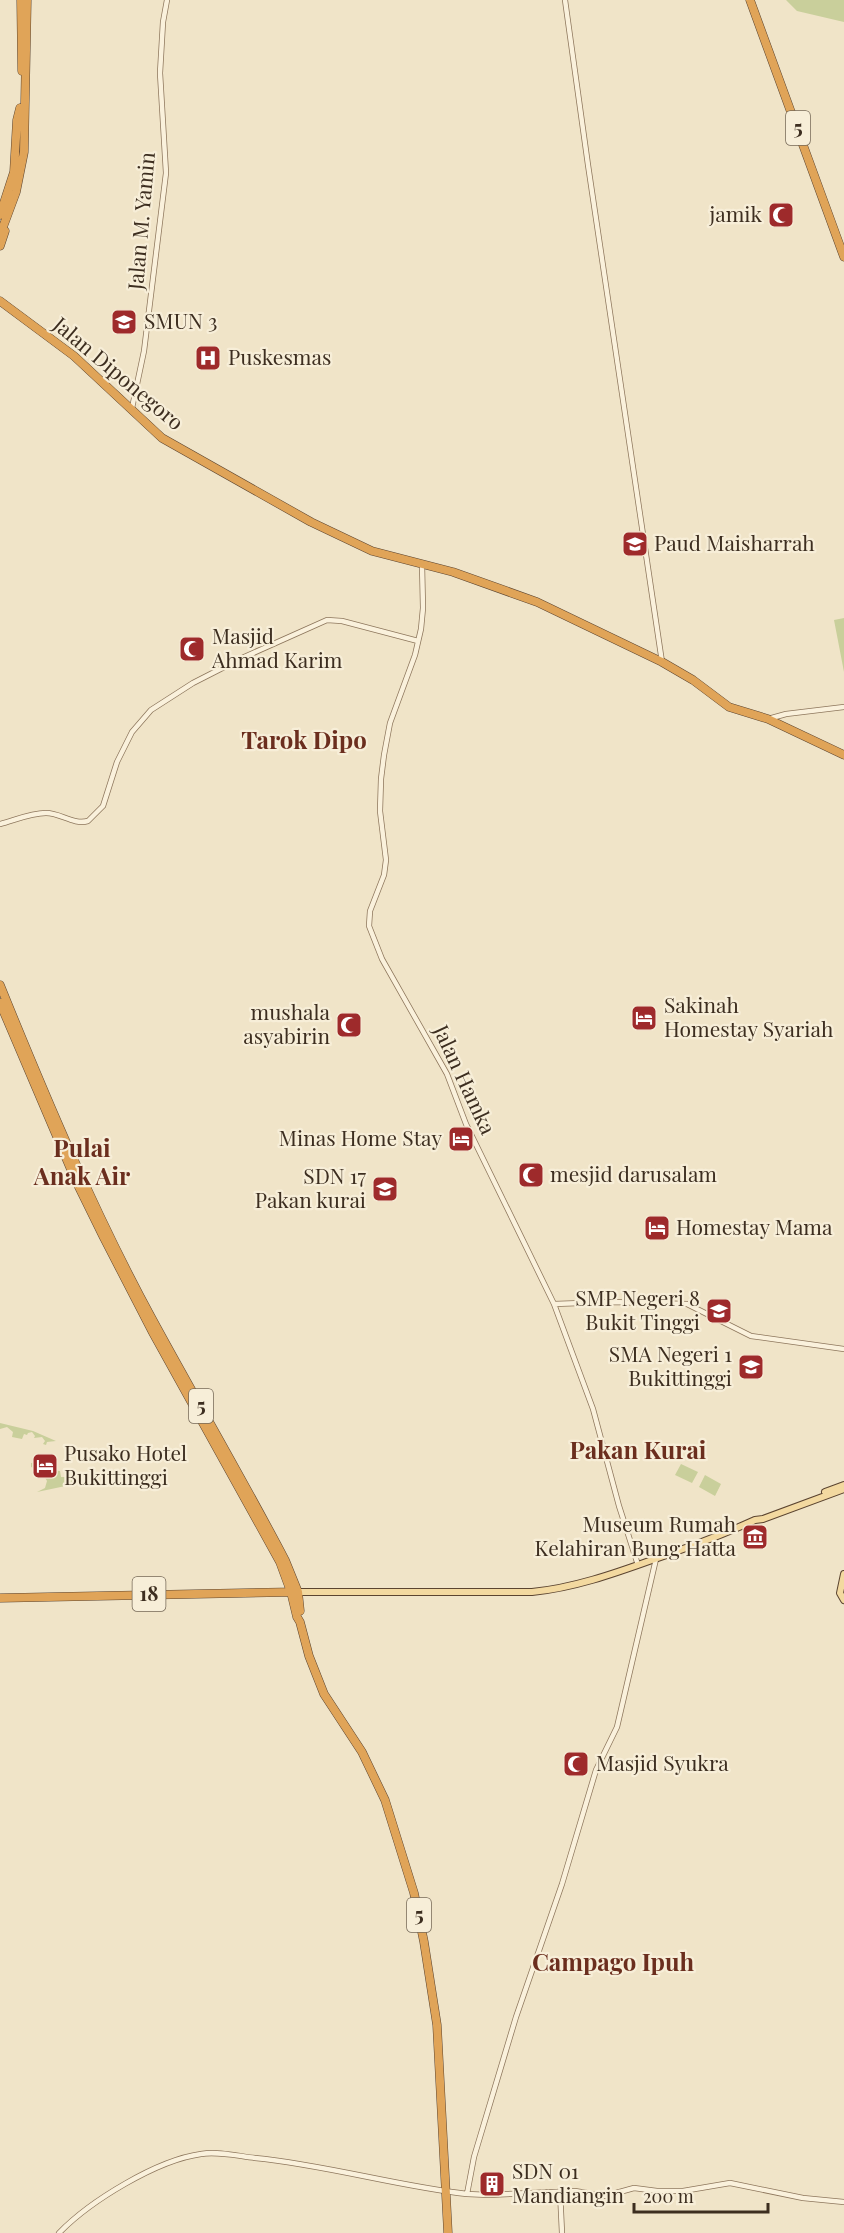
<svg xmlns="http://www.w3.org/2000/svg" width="844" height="2233" font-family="'Playfair Display',serif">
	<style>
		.green { fill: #c9cf9b }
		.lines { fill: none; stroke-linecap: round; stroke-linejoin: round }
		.minor-casing { stroke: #8d765c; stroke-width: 6 }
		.major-casing { stroke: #5b4430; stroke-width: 8 }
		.highway-casing { stroke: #5b4430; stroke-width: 9 }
		.minor { stroke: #faf1dc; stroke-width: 4.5 }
		.major { stroke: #f3d9a0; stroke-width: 6 }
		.highway { stroke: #e0a458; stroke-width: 8 }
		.labels { text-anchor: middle; stroke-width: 4.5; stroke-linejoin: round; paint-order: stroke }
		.shield { fill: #f7eed8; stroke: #756857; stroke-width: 1.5 }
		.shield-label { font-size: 20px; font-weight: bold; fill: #3d2e20 }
		.poi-label { font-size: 21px; fill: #3d2e20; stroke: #f7eed8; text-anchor: start }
		.street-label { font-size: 21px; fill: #3d2e20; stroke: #f7eed8 }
		.quarter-label { font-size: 24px; font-weight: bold; fill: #6b2e1e; stroke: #f7eed8 }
	</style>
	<rect width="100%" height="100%" fill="#f0e4c8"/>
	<!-- green -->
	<path class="green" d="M 786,0 L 844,0 L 844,22 L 797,11 Z
		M 844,618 L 844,672 L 834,620 Z
		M 0,1423 L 33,1431 L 56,1441 L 47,1442 L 46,1445 L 43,1444 L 45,1441 L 42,1437 L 34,1438 L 35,1436 L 32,1432 L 28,1433 L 27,1435 L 24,1434 L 22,1439 L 12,1437 L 13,1432 L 7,1427 L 0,1429 Z
		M 43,1462 L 46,1463 L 47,1470 L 60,1471 L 61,1477 L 75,1477 L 75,1484 L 37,1492 L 45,1488 L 47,1481 L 41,1471 L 31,1467 L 31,1463 Z
		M 681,1464 L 698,1472 L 692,1483 L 675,1475 Z
		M 705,1475 L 721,1484 L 715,1496 L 699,1487 Z"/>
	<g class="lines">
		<!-- minor casing -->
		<g class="minor-casing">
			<path id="minor" d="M 565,0 L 588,165 L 662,662
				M 132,408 L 144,351 L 166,173 L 160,73 L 163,22 L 167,0
				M 422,564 L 423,608 L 421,629 L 415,655 L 390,723 L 384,755 L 381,779 L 380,811 L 386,860 L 384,875 L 370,911 L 369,926 L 382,959 L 447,1074 L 466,1124 L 554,1304 L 593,1409 L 619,1506 L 638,1565
				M 768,719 L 786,714 L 844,707
				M 0,824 C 15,820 31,813 46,813 C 61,813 73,825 88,821 L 103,806 L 117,762 L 132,732 L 151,710 L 193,683 L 242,658 L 327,620 L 342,621 L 418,641
				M 554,1304 L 610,1302 L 687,1304 L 751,1336 L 844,1349
				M 560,2191 L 562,2233
				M 467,2194 L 474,2157 L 516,2017 L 562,1884 L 596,1770 L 617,1727 L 656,1559
				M 59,2233 C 90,2201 157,2160 201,2154 C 218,2151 238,2156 255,2158 C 327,2165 396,2186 467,2194 L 489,2195 L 575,2191 L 605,2196 L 634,2188 L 657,2191 L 683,2191 L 730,2183 L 803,2198 L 844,2202"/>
		</g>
		<!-- major casing -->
		<g class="major-casing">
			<path id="major" d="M 825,1492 L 844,1485
				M 844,1574 L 840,1593 L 844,1600
				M 298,1592 L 532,1592 C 573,1588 613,1574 652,1560 C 687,1548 722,1535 755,1520 L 763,1519 L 844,1489"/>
		</g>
		<!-- highway casing -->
		<g class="highway-casing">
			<path id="highway" d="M 21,0 L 22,71
				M 750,0 L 844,257
				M 0,215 L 14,172 L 17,120 L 20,108
				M 0,235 L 16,192 L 24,152 L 27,0
				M 0,246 L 5,231
				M 0,301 L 74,356 L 162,438 L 311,522 L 372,551 L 453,572 L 537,602 L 662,662 L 693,680 L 729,707 L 768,719 L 844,755
				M 0,985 C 46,1098 93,1210 151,1317 C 195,1398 242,1478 285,1560 L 298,1592 L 300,1611
				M 0,1003 L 75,1179 L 103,1236 L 152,1331 L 280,1562 L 291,1592 L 297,1617 L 300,1622 L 309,1656 L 324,1694 L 362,1752 L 385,1800 L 414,1893 L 424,1942 L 437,2025 L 448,2233
				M 0,1598 L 295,1592"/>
		</g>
		<!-- minor -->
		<use href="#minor" class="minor"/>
		<!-- major -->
		<use href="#major" class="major"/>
		<!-- highway -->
		<use href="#highway" class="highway"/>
	</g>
	<!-- icons -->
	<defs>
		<g id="mosque-square" transform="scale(1.35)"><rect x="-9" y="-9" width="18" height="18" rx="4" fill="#9e2a2b" stroke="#f7eed8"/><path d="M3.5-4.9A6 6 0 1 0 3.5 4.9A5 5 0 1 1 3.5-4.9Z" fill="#fff"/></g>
		<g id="school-square" transform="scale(1.35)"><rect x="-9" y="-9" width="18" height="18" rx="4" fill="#9e2a2b" stroke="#f7eed8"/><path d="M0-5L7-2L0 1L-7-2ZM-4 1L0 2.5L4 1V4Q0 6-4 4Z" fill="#fff"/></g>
		<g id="hospital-square" transform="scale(1.35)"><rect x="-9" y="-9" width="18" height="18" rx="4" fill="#9e2a2b" stroke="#f7eed8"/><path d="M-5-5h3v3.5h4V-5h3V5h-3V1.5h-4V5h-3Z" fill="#fff"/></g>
		<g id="hotel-square" transform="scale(1.35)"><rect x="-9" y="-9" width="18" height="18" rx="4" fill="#9e2a2b" stroke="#f7eed8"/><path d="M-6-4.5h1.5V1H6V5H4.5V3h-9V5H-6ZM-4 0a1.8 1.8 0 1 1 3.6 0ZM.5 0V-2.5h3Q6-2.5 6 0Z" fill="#fff"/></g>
		<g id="museum-square" transform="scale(1.35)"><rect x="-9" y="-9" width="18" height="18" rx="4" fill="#9e2a2b" stroke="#f7eed8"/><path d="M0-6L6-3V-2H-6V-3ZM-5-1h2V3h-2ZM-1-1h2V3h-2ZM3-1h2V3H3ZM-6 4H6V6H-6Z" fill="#fff"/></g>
		<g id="building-square" transform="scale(1.35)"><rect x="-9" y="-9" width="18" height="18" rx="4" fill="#9e2a2b" stroke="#f7eed8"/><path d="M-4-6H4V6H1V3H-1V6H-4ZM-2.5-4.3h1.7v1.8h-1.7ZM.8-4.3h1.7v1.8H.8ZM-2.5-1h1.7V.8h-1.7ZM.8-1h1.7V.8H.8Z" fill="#fff"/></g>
	</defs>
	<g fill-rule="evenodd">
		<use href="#mosque-square" x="781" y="215"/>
		<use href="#school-square" x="124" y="322"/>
		<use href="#hospital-square" x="208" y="358"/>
		<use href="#school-square" x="635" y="544"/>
		<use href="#mosque-square" x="192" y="649"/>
		<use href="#hotel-square" x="644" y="1018"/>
		<use href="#mosque-square" x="349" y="1025"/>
		<use href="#hotel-square" x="461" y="1139"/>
		<use href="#mosque-square" x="531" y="1175"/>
		<use href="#school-square" x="385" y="1189"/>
		<use href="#hotel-square" x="657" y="1228"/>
		<use href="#school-square" x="719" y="1311"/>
		<use href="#school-square" x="751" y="1367"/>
		<use href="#hotel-square" x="45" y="1466"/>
		<use href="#museum-square" x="755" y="1537"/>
		<use href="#mosque-square" x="576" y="1764"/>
		<use href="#building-square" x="492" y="2184"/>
	</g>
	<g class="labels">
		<!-- shield labels -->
		<g class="shield">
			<rect x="786" y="111" width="24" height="34" rx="4.5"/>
			<rect x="189" y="1389" width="24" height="34" rx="4.5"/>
			<rect x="132.5" y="1577" width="33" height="34" rx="4.5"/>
			<rect x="407" y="1898" width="24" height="34" rx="4.5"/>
		</g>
		<g class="shield-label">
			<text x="798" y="135">5</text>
			<text x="201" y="1413">5</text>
			<text x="149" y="1601">18</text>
			<text x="419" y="1922">5</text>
		</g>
		<!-- poi labels -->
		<g class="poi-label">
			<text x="762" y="222" text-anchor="end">jamik</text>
			<text x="144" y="329">SMUN 3</text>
			<text x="228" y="365">Puskesmas</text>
			<text x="654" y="551">Paud Maisharrah</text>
			<text x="212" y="644">Masjid<tspan x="212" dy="24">Ahmad Karim</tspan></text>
			<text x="664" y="1013">Sakinah<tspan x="664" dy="24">Homestay Syariah</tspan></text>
			<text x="330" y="1020" text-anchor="end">mushala<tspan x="330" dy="24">asyabirin</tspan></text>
			<text x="442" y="1146" text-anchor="end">Minas Home Stay</text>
			<text x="550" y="1182">mesjid darusalam</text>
			<text x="366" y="1184" text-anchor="end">SDN 17<tspan x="366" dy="24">Pakan kurai</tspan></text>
			<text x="676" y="1235">Homestay Mama</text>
			<text x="700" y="1306" text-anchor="end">SMP Negeri 8<tspan x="700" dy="24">Bukit Tinggi</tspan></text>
			<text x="732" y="1362" text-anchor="end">SMA Negeri 1<tspan x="732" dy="24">Bukittinggi</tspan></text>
			<text x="64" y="1461">Pusako Hotel<tspan x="64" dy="24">Bukittinggi</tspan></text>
			<text x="736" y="1532" text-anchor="end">Museum Rumah<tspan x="736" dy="24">Kelahiran Bung Hatta</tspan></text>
			<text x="596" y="1771">Masjid Syukra</text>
			<text x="512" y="2179">SDN 01<tspan x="512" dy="24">Mandiangin</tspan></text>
		</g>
		<!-- street labels -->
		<g class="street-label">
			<text transform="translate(142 221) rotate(-85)" y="7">Jalan M. Yamin</text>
			<text transform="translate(118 374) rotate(40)" y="7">Jalan Diponegoro</text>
			<text transform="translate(464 1080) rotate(65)" y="7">Jalan Hamka</text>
		</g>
		<!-- quarter labels -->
		<g class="quarter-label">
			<text x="304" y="749">Tarok Dipo</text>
			<text x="82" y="1157">Pulai<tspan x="82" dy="28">Anak Air</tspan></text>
			<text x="638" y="1459">Pakan Kurai</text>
			<text x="613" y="1971">Campago Ipuh</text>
		</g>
	</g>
	<!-- scale -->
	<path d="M634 2203v9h134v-9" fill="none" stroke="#3d2e20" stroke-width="3"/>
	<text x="643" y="2203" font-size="18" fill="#3d2e20" stroke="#f7eed8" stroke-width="4.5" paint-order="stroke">200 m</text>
</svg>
